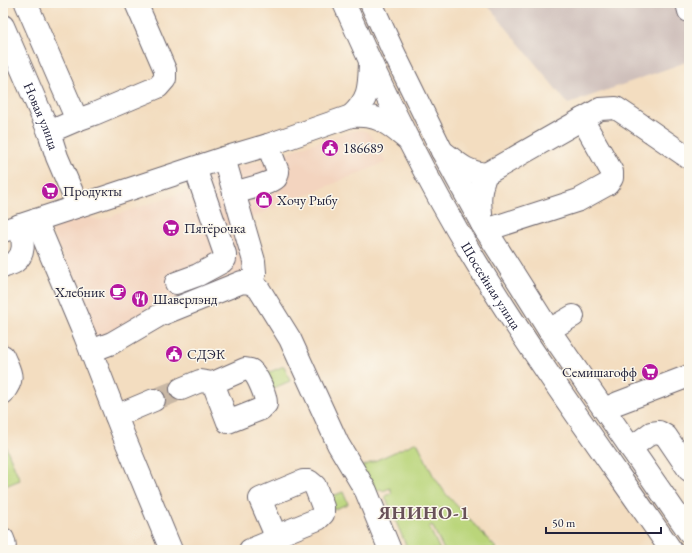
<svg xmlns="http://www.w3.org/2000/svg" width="692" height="553" font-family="'EB Garamond',serif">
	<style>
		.built { fill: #f3d4bf }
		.industrial { fill: #cfc0bb }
		.green { fill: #bad57a; stroke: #6e7c5a }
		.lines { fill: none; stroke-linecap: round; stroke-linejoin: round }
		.minor-tunnel { stroke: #c9b8a5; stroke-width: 22; stroke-dasharray: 22 11; stroke-linecap: butt }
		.minor-casing { stroke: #6b636a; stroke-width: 24 }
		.major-casing { stroke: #6b636a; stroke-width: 24 }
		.minor { stroke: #fff; stroke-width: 22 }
		.major { stroke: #fff; stroke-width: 22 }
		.labels { text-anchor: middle; stroke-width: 3; stroke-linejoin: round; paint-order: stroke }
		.street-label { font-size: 14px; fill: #22223b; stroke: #fbf7ec }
		.poi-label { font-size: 14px; fill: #22223b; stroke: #fbf7ec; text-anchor: start }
		.district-label { font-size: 18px; font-weight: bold; letter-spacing: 1px; fill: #685159; stroke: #fbf7ec }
	</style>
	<rect width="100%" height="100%" fill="#fbf7ec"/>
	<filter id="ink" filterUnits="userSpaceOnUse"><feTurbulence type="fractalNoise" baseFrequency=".025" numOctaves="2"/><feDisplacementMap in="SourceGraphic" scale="8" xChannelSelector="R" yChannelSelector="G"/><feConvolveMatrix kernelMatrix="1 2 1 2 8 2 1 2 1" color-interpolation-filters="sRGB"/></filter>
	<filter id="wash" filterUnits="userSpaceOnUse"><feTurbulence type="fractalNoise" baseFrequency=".012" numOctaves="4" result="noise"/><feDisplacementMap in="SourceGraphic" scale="16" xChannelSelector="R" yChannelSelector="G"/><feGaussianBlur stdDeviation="0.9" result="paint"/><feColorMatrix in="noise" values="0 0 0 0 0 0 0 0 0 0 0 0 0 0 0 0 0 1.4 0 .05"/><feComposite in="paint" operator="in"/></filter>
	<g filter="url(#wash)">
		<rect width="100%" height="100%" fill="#f3ddc0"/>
		<!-- built -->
		<path class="built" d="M 360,130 L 367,132 L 373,137 L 386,162 L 248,219 L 261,266 L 98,341 L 49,224 L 77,215 L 100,220 L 191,190 L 213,173 L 282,155 L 301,147 L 352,131 Z"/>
		<!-- industrial -->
		<path class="industrial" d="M 486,3 L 689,3 L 689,61 L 568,104 Z"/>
		<!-- green -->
		<path class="green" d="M 284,366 L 290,381 L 269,390 L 263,375 Z
			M 417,442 L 433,475 L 446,494 L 497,549 L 444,550 L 432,525 L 429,527 L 440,550 L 408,550 L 385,496 L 392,493 L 390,488 L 383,491 L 381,489 L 374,492 L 361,467 Z
			M 5,445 L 20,480 L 3,487 L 3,446 Z
			M 343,492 L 348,504 L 332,510 L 327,498 Z"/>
	</g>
	<g filter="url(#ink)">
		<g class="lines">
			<!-- minor-tunnel -->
			<path class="minor-tunnel" d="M 154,400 L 181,389"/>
			<!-- minor casing -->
			<g class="minor-casing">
				<g id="minor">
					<path d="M 26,3 L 77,120"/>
					<path d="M 687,3 L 689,11"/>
					<path id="s1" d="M 3,26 L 49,132 L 57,157 L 78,206"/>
					<path d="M 351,116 C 370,98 369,87 370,62"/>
					<path d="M 49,132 L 77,120 L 94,114 L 158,87 L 165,79 L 165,70 L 136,3"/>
					<path d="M 442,151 C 458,163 465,172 486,174"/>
					<path d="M 224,158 L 254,261 L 255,273 L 251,283"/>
					<path d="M 234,193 C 243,190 270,184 276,178 C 278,175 277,175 278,172 L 268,145"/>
					<path d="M 36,220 L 85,336 L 123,434 L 171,550"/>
					<path d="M 482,224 C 480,204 478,193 486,174 L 600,109 L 616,108 L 634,120 L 689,158"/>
					<path d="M 486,230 L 579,200 L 608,184 L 612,178 L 612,172 L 582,119"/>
					<path d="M 3,231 L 224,158 L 268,145 L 351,116 C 379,114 387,123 408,140"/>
					<path d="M 3,267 C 7,265 12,264 15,262 C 27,253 22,238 20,225"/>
					<path d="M 176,283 L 198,275 L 222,262 L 225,259 L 225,254 L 195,168"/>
					<path d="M 549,330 L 573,316"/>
					<path d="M 91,351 L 112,343 L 160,315 L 242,282 L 251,283 L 259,289 L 290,339 L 338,444 L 366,491 L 390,550"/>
					<path d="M 3,356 C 10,373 16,377 3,393"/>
					<path d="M 181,389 L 200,381 L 213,383 L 245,369 L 251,370 C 258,376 266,395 266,404 L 261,409 L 228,422 L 213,383"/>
					<path d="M 604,409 L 618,403 L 689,376"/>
					<path d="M 116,416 L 154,400"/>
					<path d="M 631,448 L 651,433 L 659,432 L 666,436 L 689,470"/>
					<path d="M 3,539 C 5,543 6,546 3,550"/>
					<path d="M 250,550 L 267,543 L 276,536 L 318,519 L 323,514 L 323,507 L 315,486 L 309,481 L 303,481 L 260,499 L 276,536"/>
				</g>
			</g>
			<!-- major casing -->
			<g class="major-casing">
				<g id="major">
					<path id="s2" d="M 344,3 C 382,90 424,176 473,257 C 534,358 604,453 671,550"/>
					<path d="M 371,3 L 394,53 L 442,151 L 482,224 L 549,330 L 689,532"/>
				</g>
			</g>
			<!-- minor -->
			<use href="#minor" class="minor"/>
			<!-- major -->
			<use href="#major" class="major"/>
		</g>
	</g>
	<!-- icons -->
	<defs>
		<g id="civic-disc" transform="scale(0.9)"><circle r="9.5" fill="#b5179e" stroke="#fbf7ec"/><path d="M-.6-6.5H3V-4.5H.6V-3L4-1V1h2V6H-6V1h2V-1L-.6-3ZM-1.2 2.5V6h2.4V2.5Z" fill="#fff"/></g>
		<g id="supermarket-disc" transform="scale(0.9)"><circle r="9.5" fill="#b5179e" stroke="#fbf7ec"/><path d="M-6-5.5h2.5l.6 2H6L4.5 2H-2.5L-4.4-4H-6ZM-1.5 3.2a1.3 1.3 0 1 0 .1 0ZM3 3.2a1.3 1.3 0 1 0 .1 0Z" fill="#fff"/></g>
		<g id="shop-disc" transform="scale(0.9)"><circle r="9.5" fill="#b5179e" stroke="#fbf7ec"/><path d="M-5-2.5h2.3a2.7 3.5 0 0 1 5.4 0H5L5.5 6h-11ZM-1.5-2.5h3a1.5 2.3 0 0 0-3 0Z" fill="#fff"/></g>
		<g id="cafe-disc" transform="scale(0.9)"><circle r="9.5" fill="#b5179e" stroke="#fbf7ec"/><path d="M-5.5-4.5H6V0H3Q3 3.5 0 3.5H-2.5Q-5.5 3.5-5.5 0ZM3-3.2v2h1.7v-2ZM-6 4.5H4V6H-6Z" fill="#fff"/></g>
		<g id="restaurant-disc" transform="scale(0.9)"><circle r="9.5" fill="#b5179e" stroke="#fbf7ec"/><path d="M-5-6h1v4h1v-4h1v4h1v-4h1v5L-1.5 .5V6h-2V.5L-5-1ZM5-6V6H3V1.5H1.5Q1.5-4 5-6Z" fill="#fff"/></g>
	</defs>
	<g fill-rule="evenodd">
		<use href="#civic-disc" x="330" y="148"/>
		<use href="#supermarket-disc" x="50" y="191"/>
		<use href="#shop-disc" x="264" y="200"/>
		<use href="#supermarket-disc" x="171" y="228"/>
		<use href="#cafe-disc" x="118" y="292"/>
		<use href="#restaurant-disc" x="140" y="299"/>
		<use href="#civic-disc" x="174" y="354"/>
		<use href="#supermarket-disc" x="650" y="372"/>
	</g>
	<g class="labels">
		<!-- street labels -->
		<g class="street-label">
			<text dy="5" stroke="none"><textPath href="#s1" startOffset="98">Новая улица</textPath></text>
			<text dy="5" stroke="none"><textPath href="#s2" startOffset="319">Шоссейная улица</textPath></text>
		</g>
		<!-- poi labels -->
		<g class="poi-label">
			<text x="343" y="153">186689</text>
			<text x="63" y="196">Продукты</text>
			<text x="277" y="205">Хочу Рыбу</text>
			<text x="184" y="233">Пятёрочка</text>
			<text x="105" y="297" text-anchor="end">Хлебник</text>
			<text x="153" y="304">Шаверлэнд</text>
			<text x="187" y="359">СДЭК</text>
			<text x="637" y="377" text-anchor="end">Семишагофф</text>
		</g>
		<!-- district labels -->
		<g class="district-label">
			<text x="424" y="519">ЯНИНО-1</text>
		</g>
	</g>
	<!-- margin -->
	<rect width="692" height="553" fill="none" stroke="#fbf7ec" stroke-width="16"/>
	<!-- scale -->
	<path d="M546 527v6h115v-6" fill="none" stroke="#22223b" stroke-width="2"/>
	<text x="552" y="527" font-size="12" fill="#22223b" stroke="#fbf7ec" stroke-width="3" paint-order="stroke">50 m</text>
</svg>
